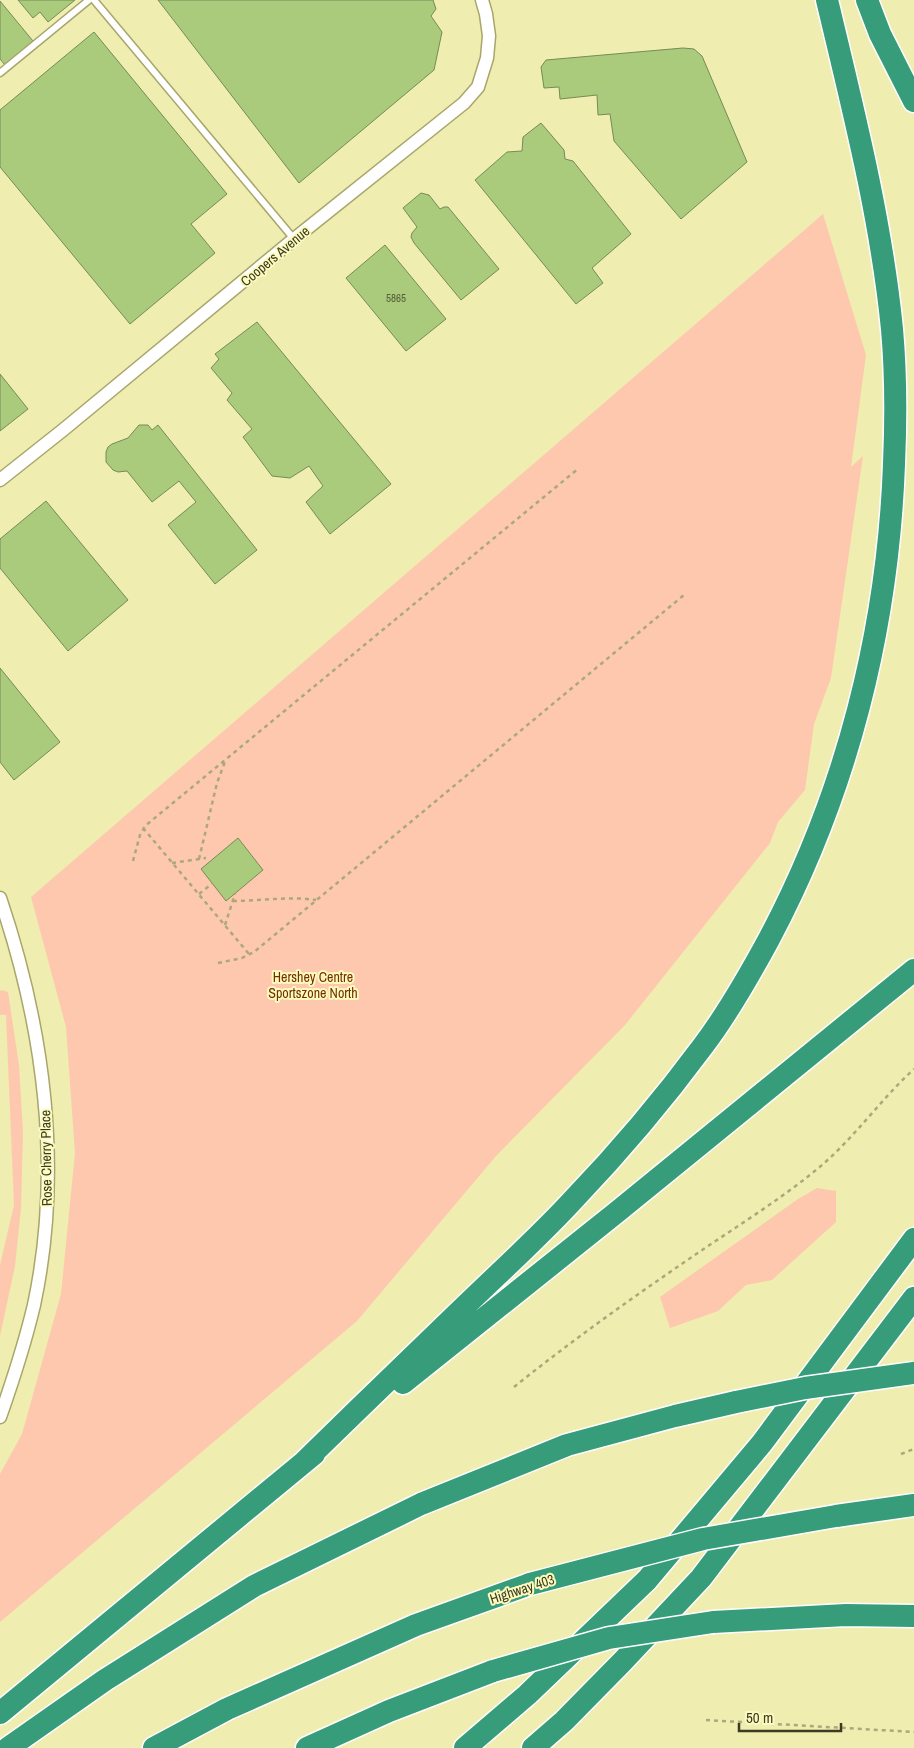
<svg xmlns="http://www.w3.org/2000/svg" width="914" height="1748" font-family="'Archivo Narrow',sans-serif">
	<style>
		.green { fill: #fec8ae }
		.building { fill: #aaca7c; stroke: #768b57 }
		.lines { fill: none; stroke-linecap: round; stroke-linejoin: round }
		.lane-casing { stroke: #a8a66b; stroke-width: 9 }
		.street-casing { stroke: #a8a66b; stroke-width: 15 }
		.highway-casing { stroke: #fff; stroke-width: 25 }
		.path { stroke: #aba97a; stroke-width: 2.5; stroke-dasharray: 4 4; stroke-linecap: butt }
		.lane { stroke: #fff; stroke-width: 6 }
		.street { stroke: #fff; stroke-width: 12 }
		.highway { stroke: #379c79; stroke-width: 22 }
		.highway-bridge-casing { stroke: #fff; stroke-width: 25; stroke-linecap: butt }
		.highway-bridge { stroke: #379c79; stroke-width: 22 }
		.labels { text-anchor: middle; stroke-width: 4; stroke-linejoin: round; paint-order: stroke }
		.number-label { font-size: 11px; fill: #585f38 }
		.street-label { font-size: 14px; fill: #3c3b22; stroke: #fcfbbd }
		.park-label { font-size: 14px; fill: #722d00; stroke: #fcfbbd }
	</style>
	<rect width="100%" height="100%" fill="#efedb0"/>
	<!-- green -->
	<path class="green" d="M 823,214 L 866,355 L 851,467 L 863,456 L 831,678 L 814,724 L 805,790 L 778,822 L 770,843 L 625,1025 L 496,1156 L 357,1321 L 0,1622 L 0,1474 L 22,1434 L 61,1294 L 75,1153 L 66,1027 L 31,897 Z
		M 2,990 L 8,992 L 19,1065 L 23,1132 L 21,1208 L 15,1266 L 0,1336 L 0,1265 L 14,1205 L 6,1015 L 0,1015 L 0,991 Z
		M 817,1188 L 836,1191 L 836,1222 L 772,1280 L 746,1285 L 718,1311 L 670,1328 L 660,1297 L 798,1199 Z"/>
	<!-- building -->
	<path class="building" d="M 18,0 L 75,0 L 48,22 L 40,12 L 33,18 Z
		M 158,0 L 433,0 L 436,9 L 431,16 L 442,32 L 434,70 L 299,183 Z
		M 0,1 L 33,41 L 5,65 L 0,59 Z
		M 94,32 L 227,194 L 191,224 L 215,253 L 130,324 L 0,167 L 0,110 Z
		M 683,48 L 694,49 L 702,56 L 747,162 L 681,219 L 614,141 L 610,114 L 598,115 L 597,95 L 560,99 L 559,87 L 544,88 L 541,67 L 546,60 Z
		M 541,123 L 564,150 L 565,159 L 573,161 L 631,234 L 592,268 L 603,283 L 576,304 L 475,180 L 507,152 L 522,151 L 523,137 Z
		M 421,193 L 429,195 L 440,209 L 444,207 L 448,207 L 499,269 L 461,300 L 414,243 L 411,237 L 412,233 L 417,227 L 403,208 Z
		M 385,245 L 446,319 L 406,351 L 346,278 Z
		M 257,322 L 391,484 L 330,534 L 306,502 L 323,486 L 309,466 L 290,478 L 272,476 L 243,437 L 252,429 L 227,400 L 232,393 L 211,368 L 219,359 L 215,354 Z
		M 0,374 L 28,409 L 0,431 Z
		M 139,425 L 148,425 L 152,430 L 158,425 L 257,550 L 215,584 L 168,525 L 196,502 L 179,481 L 152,502 L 127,471 L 118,472 L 113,470 L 106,462 L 106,452 L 108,447 L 112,444 L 128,438 Z
		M 46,501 L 128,600 L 68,651 L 0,568 L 0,539 Z
		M 0,668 L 60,742 L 14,780 L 0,762 Z
		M 238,838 L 263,870 L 226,901 L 201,869 Z"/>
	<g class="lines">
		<!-- lane casing -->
		<g class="lane-casing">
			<path id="lane" d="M 94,0 L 294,239
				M 0,73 L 89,0"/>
		</g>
		<!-- street casing -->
		<g class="street-casing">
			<path id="street" d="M 0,480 L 63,430 L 294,239 L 464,103 L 478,87 L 487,58 L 489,36 L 486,14 L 482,0
				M 0,898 C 44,1028 63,1169 34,1305 C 25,1343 13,1380 0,1417"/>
		</g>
		<!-- highway casing -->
		<g class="highway-casing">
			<path id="highway" d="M 867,0 L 880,34 L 914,101
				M 403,1383 L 617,1212 L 914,970
				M 302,1464 C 356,1411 411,1358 465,1306 C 501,1271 539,1237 573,1200 C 619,1152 663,1100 703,1046 C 728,1013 749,976 769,939 C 847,792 888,629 894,464 C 896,419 896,374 892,329 C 881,218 853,109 827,0
				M 836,1516 L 914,1505
				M 713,1622 L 846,1615 L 914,1616
				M 0,1713 L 314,1454
				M 8,1748 L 105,1680 L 254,1586 L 421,1504 L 567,1445 L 675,1416 L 736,1402
				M 154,1748 L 227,1709 L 416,1625 L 530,1584
				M 307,1748 L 389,1711 L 493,1671
				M 465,1748 L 527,1695 L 647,1580 L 762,1443 L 914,1239
				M 533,1748 L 564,1721 L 623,1661 L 701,1578 L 914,1298"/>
		</g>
		<!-- path -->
		<path class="path" d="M 143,828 L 249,954
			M 199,859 L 217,783 L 226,759
			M 133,861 L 140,835 L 145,826 L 579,468
			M 172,863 L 206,858
			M 199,894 L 213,883
			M 233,901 C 260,901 289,896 316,900
			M 225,925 L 235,894
			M 218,963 L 242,958 L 254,952 L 684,595
			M 514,1387 C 570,1342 629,1300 689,1259 C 731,1230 777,1202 816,1170 C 853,1140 879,1101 914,1069
			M 901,1454 L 914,1449
			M 706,1720 L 914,1732"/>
		<!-- lane -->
		<use href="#lane" class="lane"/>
		<!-- street -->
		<use href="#street" class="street"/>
		<!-- highway -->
		<use href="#highway" class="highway"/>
		<!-- highway-bridge casing -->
		<g class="highway-bridge-casing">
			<path id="highway-bridge" d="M 736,1402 L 805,1388 L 914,1373
				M 530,1584 L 703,1539 L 836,1516
				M 493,1671 L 609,1638 L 713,1622"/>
		</g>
		<!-- highway-bridge -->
		<use href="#highway-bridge" class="highway-bridge"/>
	</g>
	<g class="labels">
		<!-- number labels -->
		<g class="number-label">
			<text x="396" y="302">5865</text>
		</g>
		<!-- street labels -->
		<g class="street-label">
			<text transform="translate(275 256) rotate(-40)" y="5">Coopers Avenue</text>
			<text transform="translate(46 1158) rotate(-91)" y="5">Rose Cherry Place</text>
			<text transform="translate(522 1589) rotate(-18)" y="5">Highway 403</text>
		</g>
		<!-- park labels -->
		<g class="park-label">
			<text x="313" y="982">Hershey Centre<tspan x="313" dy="16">Sportszone North</tspan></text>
		</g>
	</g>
	<!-- scale -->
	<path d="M739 1723v8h102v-8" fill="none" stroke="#3c3b22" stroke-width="2.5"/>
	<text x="746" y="1723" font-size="15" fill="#3c3b22" stroke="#fcfbbd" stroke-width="4" paint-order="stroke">50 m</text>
</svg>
